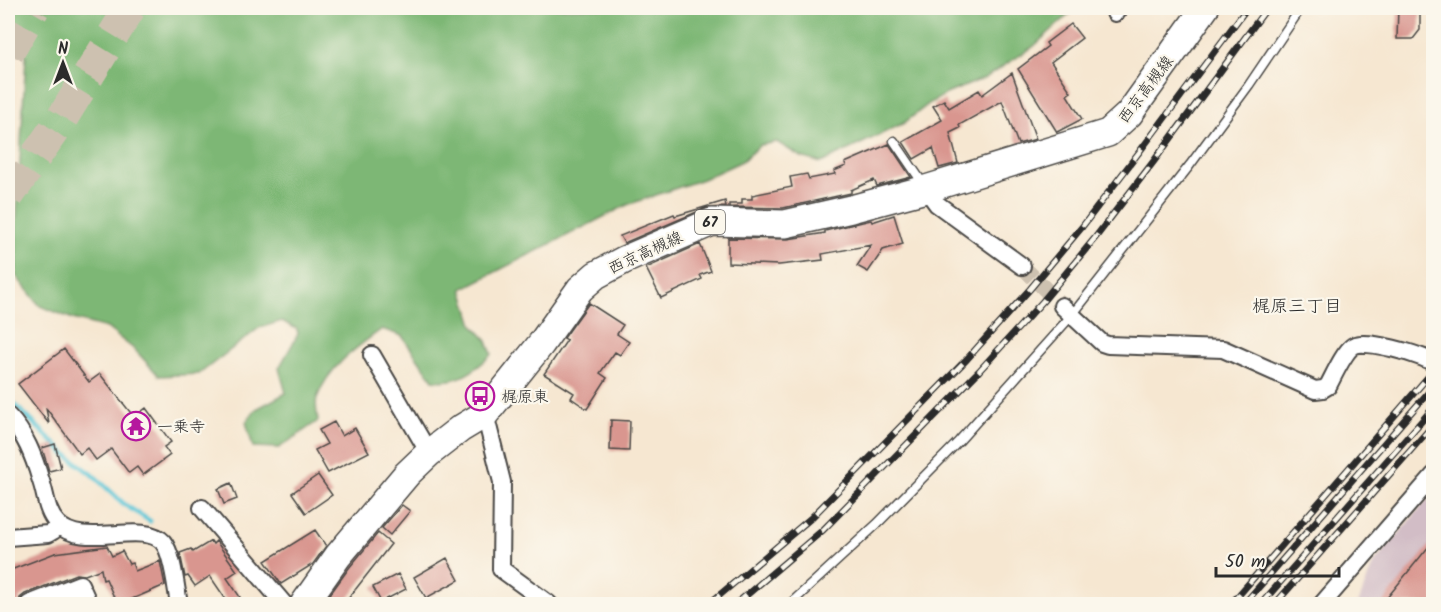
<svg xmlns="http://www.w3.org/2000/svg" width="1441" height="612" font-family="Kalam,'Klee One',sans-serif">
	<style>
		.industrial { fill: #d2bdc6 }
		.forest { fill: #7db775; stroke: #547150; stroke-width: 1.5 }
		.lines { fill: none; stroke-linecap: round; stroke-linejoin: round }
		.stream { stroke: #5cc6d7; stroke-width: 5 }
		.building { fill: #d9968f }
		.minor-tunnel { stroke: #cdc1b0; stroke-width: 16; stroke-dasharray: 16 8; stroke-linecap: butt }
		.motorway-tunnel { stroke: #cdc1b0; stroke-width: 32; stroke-dasharray: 32 16; stroke-linecap: butt }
		.service-casing { stroke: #494744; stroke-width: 11 }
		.minor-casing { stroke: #494744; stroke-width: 20 }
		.primary-casing { stroke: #494744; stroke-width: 30 }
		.service { stroke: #fff; stroke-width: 8 }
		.minor { stroke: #fff; stroke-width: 16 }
		.primary { stroke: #fff; stroke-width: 27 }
		.rail-casing { stroke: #2b2b2b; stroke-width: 7 }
		.rail { stroke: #fbf7ec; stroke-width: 4.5; stroke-dasharray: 14; stroke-linecap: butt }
		.labels { text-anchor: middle; stroke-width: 4.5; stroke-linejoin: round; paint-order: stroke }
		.shield { fill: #fbf7ec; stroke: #696865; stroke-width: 1.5 }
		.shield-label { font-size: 15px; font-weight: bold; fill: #2b2b2b }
		.street-label { font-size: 16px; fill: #2b2b2b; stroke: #fbf7ec }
		.poi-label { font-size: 16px; fill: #2b2b2b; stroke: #fbf7ec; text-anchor: start }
		.neighbourhood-label { font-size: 18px; fill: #2b2b2b; stroke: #fbf7ec }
	</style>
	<rect width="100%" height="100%" fill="#fbf7ec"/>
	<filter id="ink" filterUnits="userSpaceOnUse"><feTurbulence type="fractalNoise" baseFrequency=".0167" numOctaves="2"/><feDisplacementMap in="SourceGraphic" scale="12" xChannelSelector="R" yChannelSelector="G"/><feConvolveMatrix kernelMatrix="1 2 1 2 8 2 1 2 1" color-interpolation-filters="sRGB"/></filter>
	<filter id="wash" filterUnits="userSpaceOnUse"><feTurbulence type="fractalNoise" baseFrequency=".008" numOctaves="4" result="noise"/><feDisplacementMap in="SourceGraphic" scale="24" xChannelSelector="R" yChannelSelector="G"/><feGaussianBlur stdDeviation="1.35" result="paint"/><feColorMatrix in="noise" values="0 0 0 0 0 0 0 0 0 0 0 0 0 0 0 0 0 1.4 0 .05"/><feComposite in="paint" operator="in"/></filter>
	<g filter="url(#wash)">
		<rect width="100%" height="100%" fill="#f6e7d1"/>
		<!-- industrial -->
		<path class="industrial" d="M 1433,493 L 1433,604 L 1358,604 L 1373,564 Z"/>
		<!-- forest -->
		<path class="forest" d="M 8,8 L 1076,8 L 1033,47 L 985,78 L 946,94 L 930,103 L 904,123 L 821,163 L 801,157 L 777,142 L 760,145 L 742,161 L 703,179 L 627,205 L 462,289 L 473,325 L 486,339 L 492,354 C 475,371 458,384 433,380 L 402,336 L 382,329 C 357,347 328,367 317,398 C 315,404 317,414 318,421 L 279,448 L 253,447 L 246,422 L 256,409 L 286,393 L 279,368 L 298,334 L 297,329 L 282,321 L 259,328 L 199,374 L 159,376 L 135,350 L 107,328 L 73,319 L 40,306 L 16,276 L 16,228 L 26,56 L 8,28 Z"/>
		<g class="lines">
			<!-- stream -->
			<path class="stream" d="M 8,398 L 64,453 L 93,475 L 125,505 L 150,521"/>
		</g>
		<g id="blocks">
			<!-- building -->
			<path class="building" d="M 1398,8 L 1420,8 L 1420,30 L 1413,39 L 1397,39 Z
				M 1071,24 L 1082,38 L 1051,62 L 1071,92 L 1067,95 L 1082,119 L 1057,132 L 1018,69 L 1048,46 L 1046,43 Z
				M 1012,73 L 1036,139 L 1018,144 L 1002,101 L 959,125 L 960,128 L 950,133 L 958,163 L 939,168 L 933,148 L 914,159 L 903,142 L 942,120 L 933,106 L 944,100 L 949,108 L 979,90 L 982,95 Z
				M 889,144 L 911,177 L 877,186 L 874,180 L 851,190 L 851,193 L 783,208 L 729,207 L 729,204 L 742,204 L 742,199 L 752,199 L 752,195 L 792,187 L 790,177 L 807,174 L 809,179 L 835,174 L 834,171 L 846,166 L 845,163 Z
				M 725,201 L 726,207 L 706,208 L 624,243 L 620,236 L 674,214 L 675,216 Z
				M 894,215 L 903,244 L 883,250 L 868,272 L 857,266 L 871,245 L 822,254 L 823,260 L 779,265 L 728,263 L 728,238 L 788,239 L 825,233 L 825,231 L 871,220 L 872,222 Z
				M 700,244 L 711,271 L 700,275 L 702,279 L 661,298 L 646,268 Z
				M 589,303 L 623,325 L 617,334 L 629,342 L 620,355 L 615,352 L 600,373 L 607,378 L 587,409 L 571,398 L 574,393 L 544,374 L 567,340 L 564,338 Z
				M 64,349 L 89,382 L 100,374 L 134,417 L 146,408 L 171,442 L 164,447 L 170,455 L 143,475 L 137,467 L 129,473 L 111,449 L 96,460 L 87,448 L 80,454 L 46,408 L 49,424 L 18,384 Z
				M 611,420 L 630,421 L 629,451 L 610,450 Z
				M 334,422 L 342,436 L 355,428 L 369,452 L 328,473 L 315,450 L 327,444 L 319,430 Z
				M 55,444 L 61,468 L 49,471 L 42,448 Z
				M 318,475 L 332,495 L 306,513 L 292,493 Z
				M 231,483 L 237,499 L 224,504 L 218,489 Z
				M 402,505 L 410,511 L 390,535 L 382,528 Z
				M 315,530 L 326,546 L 313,564 L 281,584 L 265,561 Z
				M 378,533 L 391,544 L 344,604 L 323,604 L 349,568 Z
				M 1434,540 L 1434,604 L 1382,604 Z
				M 211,541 L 213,544 L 216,541 L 237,571 L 227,578 L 240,597 L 229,604 L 210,576 L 195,586 L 188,576 L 185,577 L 180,553 L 191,549 L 193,552 Z
				M 107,546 L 112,556 L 122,551 L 129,564 L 132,563 L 135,571 L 160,561 L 165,585 L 130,600 L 132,604 L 117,604 L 106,579 L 103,580 L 101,569 L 85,575 L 76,574 L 25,594 L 20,598 L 19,604 L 15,604 L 8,585 L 8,571 L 55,553 Z
				M 447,558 L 459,580 L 426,598 L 414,577 Z
				M 398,574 L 406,589 L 381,602 L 373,587 Z"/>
		</g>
	</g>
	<g filter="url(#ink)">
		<use href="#blocks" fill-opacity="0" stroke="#494744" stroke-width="1.5"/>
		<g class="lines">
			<!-- minor-tunnel -->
			<path class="minor-tunnel" d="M 1022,266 L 1062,306"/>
			<!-- motorway-tunnel -->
			<path class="motorway-tunnel" d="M 8,53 L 34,8
				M 8,196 L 61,120 L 130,8"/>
			<!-- service casing -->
			<g class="service-casing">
				<path id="service" d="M 894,141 L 924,185
					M 790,604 L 877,524 L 959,441 L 1072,315 L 1190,165 L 1249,85 L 1301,8"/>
			</g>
			<!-- minor casing -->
			<g class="minor-casing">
				<path id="minor" d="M 1115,13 L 1119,8
					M 926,189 L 937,204 L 1022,266
					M 1062,306 L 1102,343 L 1108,345 L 1223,349 L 1315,390 L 1323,389 L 1328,386 C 1334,375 1344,352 1353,346 C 1364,338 1422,355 1434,363
					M 372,355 L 429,453
					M 485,414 L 502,482 L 501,569 L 549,604
					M 8,416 C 25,433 34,457 41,481 C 46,495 46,511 57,523 C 81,550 143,520 163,542 C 173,554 176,589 179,604
					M 202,508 L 284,604
					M 8,537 L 48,534 L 53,531 L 59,525
					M 29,604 L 80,584 L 89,604
					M 1322,604 L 1434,475"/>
			</g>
			<!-- primary casing -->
			<g class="primary-casing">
				<path id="primary" d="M 304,604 L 338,556 L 407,474 L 429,453 L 460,429 L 485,414 L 541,344 L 580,289 L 596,275 L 624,260 L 712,222 L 785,224 L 851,209 L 926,189 L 1108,133 L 1129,114 L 1205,8"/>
			</g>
			<!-- service -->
			<use href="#service" class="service"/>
			<!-- minor -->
			<use href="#minor" class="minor"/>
			<!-- primary -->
			<use href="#primary" class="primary"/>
			<!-- rail casing -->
			<g class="rail-casing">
				<path id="rail" d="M 709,604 L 811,518 L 967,359 L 1030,289 L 1082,227 L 1140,151 L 1247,8
					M 736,604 L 823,530 L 979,371 L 1043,301 L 1095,238 L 1154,161 L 1267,8
					M 1231,604 L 1434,370
					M 1244,604 L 1434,386
					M 1261,604 L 1434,407
					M 1275,604 L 1434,424"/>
			</g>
			<!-- rail -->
			<use href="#rail" class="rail"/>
		</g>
	</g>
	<!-- icons -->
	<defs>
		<g id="bus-ring" transform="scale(1.5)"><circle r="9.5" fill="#fbf7ec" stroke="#b5179e" stroke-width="1.5"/><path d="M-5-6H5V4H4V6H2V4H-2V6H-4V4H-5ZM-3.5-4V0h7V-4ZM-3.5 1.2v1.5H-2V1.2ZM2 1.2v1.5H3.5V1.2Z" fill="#b5179e"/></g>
		<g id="temple-ring" transform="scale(1.5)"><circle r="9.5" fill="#fbf7ec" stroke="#b5179e" stroke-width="1.5"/><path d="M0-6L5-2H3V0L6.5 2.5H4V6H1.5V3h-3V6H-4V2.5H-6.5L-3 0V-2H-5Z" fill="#b5179e"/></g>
	</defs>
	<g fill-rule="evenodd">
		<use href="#bus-ring" x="480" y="396"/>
		<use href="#temple-ring" x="136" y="426"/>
	</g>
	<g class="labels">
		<!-- shield labels -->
		<rect class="shield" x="695" y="210" width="30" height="24" rx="4.5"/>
		<g class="shield-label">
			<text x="710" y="227">67</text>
		</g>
		<!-- street labels -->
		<g class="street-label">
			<text transform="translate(1145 89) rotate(-53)" y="6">西京高槻線</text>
			<text transform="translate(645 252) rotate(-25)" y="6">西京高槻線</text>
		</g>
		<!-- poi labels -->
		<g class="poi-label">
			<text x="501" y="402">梶原東</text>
			<text x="157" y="432">一乗寺</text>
		</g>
		<!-- neighbourhood labels -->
		<g class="neighbourhood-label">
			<text x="1297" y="312">梶原三丁目</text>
		</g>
	</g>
	<!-- margin -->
	<rect width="1441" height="612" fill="none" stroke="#fbf7ec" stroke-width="30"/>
	<!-- north arrow -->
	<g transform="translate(63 63)" stroke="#fbf7ec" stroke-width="4.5" paint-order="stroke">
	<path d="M0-4.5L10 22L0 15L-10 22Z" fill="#2b2b2b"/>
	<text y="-9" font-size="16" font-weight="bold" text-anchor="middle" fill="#2b2b2b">N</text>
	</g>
	<!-- scale -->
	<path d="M1216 567v9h123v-9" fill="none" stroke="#2b2b2b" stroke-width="3"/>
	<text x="1225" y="567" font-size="18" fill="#2b2b2b" stroke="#fbf7ec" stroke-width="4.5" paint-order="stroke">50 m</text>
</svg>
